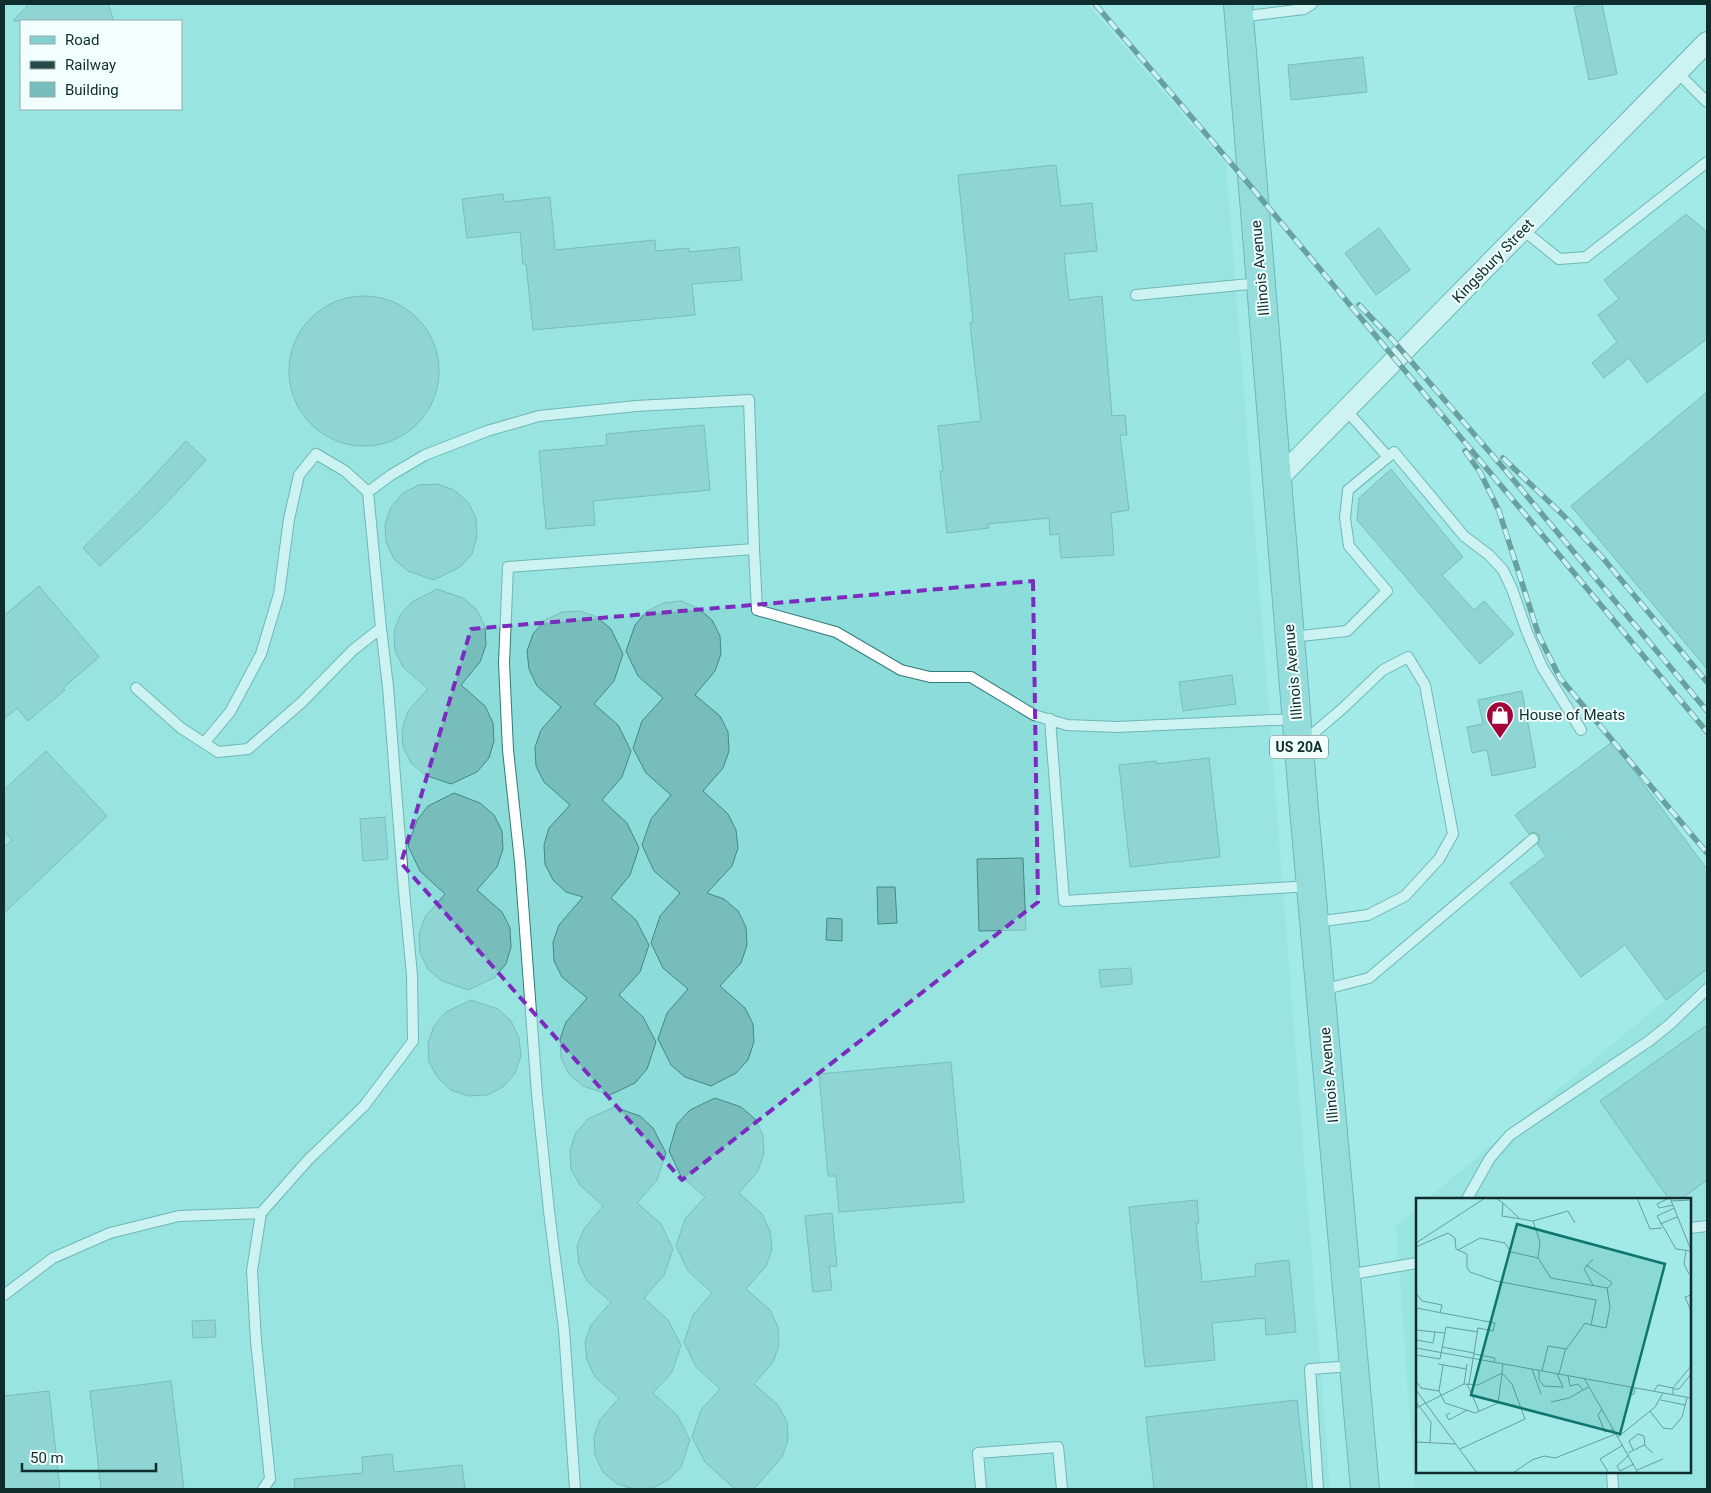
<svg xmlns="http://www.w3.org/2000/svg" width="1711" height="1493" font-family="Roboto,sans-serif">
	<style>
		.built { fill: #8cddda; fill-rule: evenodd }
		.building { fill: #77bdbb; stroke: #418886 }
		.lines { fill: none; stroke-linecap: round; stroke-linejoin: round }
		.service-casing { stroke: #327a78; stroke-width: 12 }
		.minor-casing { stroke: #327a78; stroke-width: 22 }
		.primary-casing { stroke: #25817f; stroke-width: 30 }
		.service { stroke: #fff; stroke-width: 10 }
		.minor { stroke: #fff; stroke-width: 20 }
		.primary { stroke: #84cecd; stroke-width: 28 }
		.rail-casing { stroke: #254a49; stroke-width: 5.5 }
		.rail { stroke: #f1fffe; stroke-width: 4; stroke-dasharray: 11; stroke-linecap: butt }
		.marked { fill: none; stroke: #7b2cbf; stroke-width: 4; stroke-dasharray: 10 6; stroke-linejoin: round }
		.labels { text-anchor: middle; stroke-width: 4; stroke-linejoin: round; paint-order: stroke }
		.shield { fill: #f1fffe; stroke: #526c6b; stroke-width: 1 }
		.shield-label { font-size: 14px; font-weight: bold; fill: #0e2d2c }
		.street-label { font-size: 15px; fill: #0e2d2c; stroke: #f1fffe }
		.poi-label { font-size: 15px; fill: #0e2d2c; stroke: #f1fffe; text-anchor: start }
		.inset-road { fill: none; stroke: #679e9c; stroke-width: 1 }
		.view { fill: #0f766e; fill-opacity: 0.15; stroke: #0f766e; stroke-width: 2.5 }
		.inset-edge { fill: none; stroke: #0e2d2c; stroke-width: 2.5 }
	</style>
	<rect width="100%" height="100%" fill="#a2eae7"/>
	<!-- built -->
	<path class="built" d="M 4,4 L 1087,4 L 1226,165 L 1330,1489 L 4,1489 ZM 21,21 L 181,21 L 181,109 L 21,109 Z
		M 1707,965 L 1707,1489 L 1415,1489 L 1396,1226 L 1417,1208 L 1417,1472 L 1690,1472 L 1690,1199 L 1427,1199 Z"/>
	<!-- building -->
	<path class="building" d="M 29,4 L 108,4 L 114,21 L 13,21 Z
		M 1589,4 L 1602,4 L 1617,74 L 1589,80 L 1574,7 Z
		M 1363,57 L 1367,92 L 1291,100 L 1288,65 Z
		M 1056,165 L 1061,206 L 1092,203 L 1097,251 L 1064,254 L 1069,300 L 1102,296 L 1112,416 L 1125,415 L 1127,435 L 1120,435 L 1129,510 L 1111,513 L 1114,555 L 1061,558 L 1059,534 L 1050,535 L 1049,518 L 988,524 L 989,528 L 947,533 L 940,471 L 943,471 L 938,426 L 981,421 L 970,323 L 973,322 L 958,175 Z
		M 503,194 L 504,202 L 550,197 L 555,250 L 655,240 L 656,251 L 689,248 L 689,252 L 739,247 L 742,280 L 692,284 L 695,315 L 533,330 L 526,264 L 523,264 L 520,232 L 467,238 L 462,199 Z
		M 1686,214 L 1707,232 L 1707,339 L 1647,383 L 1629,358 L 1604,378 L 1592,363 L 1617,342 L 1598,315 L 1619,299 L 1604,280 Z
		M 1379,228 L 1410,270 L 1376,295 L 1345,253 Z
		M289 371a75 75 0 1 1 150 0a75 75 0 1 1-150 0Z
		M 1707,392 L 1707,669 L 1571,506 Z
		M 704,425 L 710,490 L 593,501 L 595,525 L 546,529 L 539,451 L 607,445 L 606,434 Z
		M 186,441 L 206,460 L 159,511 L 100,566 L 83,548 L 139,492 Z
		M 1391,469 L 1463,557 L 1442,575 L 1474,610 L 1484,601 L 1514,634 L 1480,664 L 1357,520 L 1359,498 Z
		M 437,484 L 454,490 L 468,502 L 476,518 L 477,536 L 472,554 L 460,567 L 434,580 L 408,571 L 394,559 L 386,542 L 385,524 L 391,507 L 403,493 L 419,485 Z
		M 39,586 L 99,657 L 63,688 L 65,690 L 28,721 L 17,708 L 4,719 L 4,616 Z
		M 437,589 L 463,598 L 477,610 L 485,627 L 486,645 L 480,662 L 461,685 L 485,706 L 493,723 L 494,741 L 489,758 L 477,772 L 451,784 L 425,775 L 411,763 L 403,747 L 402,729 L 408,711 L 428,689 L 403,667 L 395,651 L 394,632 L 400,615 L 412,602 Z
		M 681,601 L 698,608 L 712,620 L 720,636 L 721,654 L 715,671 L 695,695 L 720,716 L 728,732 L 729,751 L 723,768 L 703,791 L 728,814 L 736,830 L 738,848 L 732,866 L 707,893 L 724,899 L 738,911 L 746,927 L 747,945 L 741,963 L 720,986 L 745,1008 L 753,1024 L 754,1042 L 748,1060 L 736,1073 L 711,1086 L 685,1077 L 671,1065 L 658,1039 L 667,1013 L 688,989 L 663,968 L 651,943 L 660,916 L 680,893 L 654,871 L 642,845 L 651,819 L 671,795 L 646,773 L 633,748 L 642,721 L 663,698 L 638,676 L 626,651 L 635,625 L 647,611 L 663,603 Z
		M 580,611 L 597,617 L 611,629 L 623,654 L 614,681 L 594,704 L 618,725 L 631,751 L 622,777 L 602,800 L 627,823 L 639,848 L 630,875 L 611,898 L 636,920 L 649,945 L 640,972 L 619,995 L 643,1017 L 656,1042 L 647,1069 L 635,1083 L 610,1095 L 583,1086 L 569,1074 L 561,1058 L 560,1039 L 566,1022 L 587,998 L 562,977 L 554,961 L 553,942 L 559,925 L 583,897 L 566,892 L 553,880 L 545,864 L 544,845 L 549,828 L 570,805 L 544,782 L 536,766 L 535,747 L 541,730 L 561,707 L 537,686 L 529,669 L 527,651 L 533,634 L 545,620 L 562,612 Z
		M 1232,675 L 1236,704 L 1183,711 L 1179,682 Z
		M 1522,691 L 1536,767 L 1492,776 L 1487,750 L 1472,753 L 1467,727 L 1483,724 L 1478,700 Z
		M 1612,742 L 1707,869 L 1707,969 L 1666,1000 L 1625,945 L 1581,977 L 1510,883 L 1546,856 L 1537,844 L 1540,841 L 1539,835 L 1535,832 L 1529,834 L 1515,815 Z
		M 46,751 L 107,816 L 4,913 L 4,847 L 12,840 L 4,831 L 4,790 Z
		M 1209,758 L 1220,857 L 1130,867 L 1119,765 L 1156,761 L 1156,764 Z
		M 454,793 L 480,803 L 494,815 L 502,831 L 503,849 L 497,867 L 477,890 L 502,912 L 510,928 L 511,947 L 506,964 L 494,978 L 468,990 L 442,981 L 428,969 L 420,953 L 419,934 L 425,917 L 445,894 L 420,871 L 408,846 L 417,820 L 428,806 Z
		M 385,817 L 388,859 L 363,861 L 360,819 Z
		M 1023,858 L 1026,930 L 979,931 L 977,859 Z
		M 877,887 L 895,887 L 897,923 L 878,924 Z
		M 827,918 L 842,919 L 842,941 L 826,940 Z
		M 1131,968 L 1132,984 L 1101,987 L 1099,970 Z
		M 471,1000 L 498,1009 L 511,1021 L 519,1038 L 521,1056 L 515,1073 L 503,1087 L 487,1095 L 468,1096 L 451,1090 L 438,1078 L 429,1062 L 428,1043 L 434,1026 L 446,1012 Z
		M 1707,1025 L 1707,1180 L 1681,1199 L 1669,1199 L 1600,1101 Z
		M 951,1062 L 964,1202 L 839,1212 L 836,1176 L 828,1176 L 819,1074 Z
		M 715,1098 L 741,1107 L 755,1119 L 763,1135 L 764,1153 L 758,1171 L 739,1193 L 762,1214 L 770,1231 L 772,1249 L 766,1266 L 746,1289 L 770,1310 L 778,1327 L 779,1345 L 773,1362 L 754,1384 L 778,1405 L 787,1422 L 788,1440 L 782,1457 L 754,1489 L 735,1489 L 705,1462 L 692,1437 L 701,1410 L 720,1389 L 696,1367 L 684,1342 L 693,1315 L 712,1293 L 688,1271 L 676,1246 L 685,1219 L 705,1197 L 681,1176 L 669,1151 L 677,1124 L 690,1110 Z
		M 614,1107 L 640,1116 L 653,1128 L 666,1153 L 657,1180 L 637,1203 L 661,1224 L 673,1249 L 664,1275 L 644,1298 L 668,1320 L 681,1345 L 672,1372 L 653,1393 L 677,1415 L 690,1440 L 681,1467 L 668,1480 L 652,1488 L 634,1489 L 617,1484 L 603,1472 L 595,1455 L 594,1437 L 600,1420 L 619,1398 L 595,1377 L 587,1360 L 585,1342 L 591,1325 L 611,1302 L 587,1281 L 579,1264 L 577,1246 L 584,1229 L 603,1206 L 580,1185 L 571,1169 L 570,1150 L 576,1133 L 588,1119 Z
		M 1197,1200 L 1199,1223 L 1196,1223 L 1202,1282 L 1256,1276 L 1255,1264 L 1289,1260 L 1296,1332 L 1266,1335 L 1265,1318 L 1212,1323 L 1215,1360 L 1145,1367 L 1129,1207 Z
		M 832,1213 L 837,1266 L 829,1266 L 832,1290 L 813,1292 L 805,1216 Z
		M 215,1320 L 216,1337 L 193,1338 L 192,1321 Z
		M 171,1381 L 184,1489 L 101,1489 L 90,1391 Z
		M 49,1391 L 60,1489 L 4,1489 L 4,1396 Z
		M 1297,1400 L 1307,1489 L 1154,1489 L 1146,1417 Z
		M 392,1454 L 394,1472 L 462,1465 L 465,1489 L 295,1489 L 294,1479 L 363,1473 L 362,1457 Z"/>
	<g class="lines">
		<!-- service casing -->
		<g class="service-casing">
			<path id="service" d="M 1240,17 L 1304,9 L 1312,4
				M 1677,72 L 1707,102
				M 1523,230 L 1559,259 L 1586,257 L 1707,162
				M 1136,295 L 1260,283
				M 1388,457 L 1394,452 L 1464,536 L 1489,555 L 1503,570 L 1512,589 L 1527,632 L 1542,667 L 1581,730
				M 754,549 L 757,610 L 836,632 L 901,670 L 930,677 L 971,677 L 1034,715 L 1067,725 L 1117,727 L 1296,719
				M 1291,637 L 1347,631 L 1387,591 L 1349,546 L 1345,518 L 1348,490 L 1388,457 L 1346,410
				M 136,688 L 181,728 L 218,752 L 248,749 L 302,702 L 353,650 L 381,628
				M 1050,719 L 1064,901 L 1310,886
				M 204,743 L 230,712 L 261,654 L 279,594 L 289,519 L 299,475 L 316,454 L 345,471 L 368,492
				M 1302,743 L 1342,709 L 1383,670 L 1408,657 L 1425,685 L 1453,834 L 1439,859 L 1405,896 L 1368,915 L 1316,922
				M 1322,990 L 1369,978 L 1533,839
				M 1467,1199 L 1490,1158 L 1510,1135 L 1649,1041 L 1669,1025 L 1707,989
				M 1690,1228 L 1707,1226
				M 1347,1275 L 1417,1263
				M 4,1295 L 53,1258 L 110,1233 L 179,1216 L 261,1213
				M 1612,1472 L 1613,1489
				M 263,1489 L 270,1479 L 256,1341 L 252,1271 L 261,1213 L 308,1160 L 364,1106 L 413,1041 L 412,975 L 404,891 L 388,687 L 381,628 L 368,492 L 391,475 L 425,455 L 487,431 L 539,416 L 636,406 L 749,400 L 754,549 L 508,567 L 504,663 L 508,750 L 520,862 L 537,1094 L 549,1211 L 564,1329 L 575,1489
				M 981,1489 L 978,1453 L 1058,1447 L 1062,1489
				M 1318,1489 L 1310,1369 L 1354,1366"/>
		</g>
		<!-- minor casing -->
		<g class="minor-casing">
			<path id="minor" d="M 1277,480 L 1707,42"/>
		</g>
		<!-- primary casing -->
		<g class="primary-casing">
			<path id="primary" d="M 1238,4 L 1304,809 L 1365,1489"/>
		</g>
		<!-- service -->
		<use href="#service" class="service"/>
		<!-- minor -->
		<use href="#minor" class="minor"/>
		<!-- primary -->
		<use href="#primary" class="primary"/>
		<!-- rail casing -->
		<g class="rail-casing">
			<path id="rail" d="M 1095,4 L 1253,189 L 1707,732
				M 1359,305 L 1390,337 L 1506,471 L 1707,711
				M 1465,451 L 1480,472 L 1499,511 L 1539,636 L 1560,678 L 1707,853
				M 1503,458 L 1564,516 L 1602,557 L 1707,682"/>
		</g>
		<!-- rail -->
		<use href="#rail" class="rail"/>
	</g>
	<!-- marked area -->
	<path d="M0 0H1711V1493H0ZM 1033,581 L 1038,902 L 682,1180 L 401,863 L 471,629 Z" fill="#a2eae7" fill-opacity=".55" fill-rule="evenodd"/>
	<path class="marked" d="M 1033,581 L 1038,902 L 682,1180 L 401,863 L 471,629 Z"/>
	<!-- icons -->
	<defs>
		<g id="shop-pin" transform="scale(1.4375)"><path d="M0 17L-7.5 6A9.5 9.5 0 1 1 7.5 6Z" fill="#a2043a" stroke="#f1fffe"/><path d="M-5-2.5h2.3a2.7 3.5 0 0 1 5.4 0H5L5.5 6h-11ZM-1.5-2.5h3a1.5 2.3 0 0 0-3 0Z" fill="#fff"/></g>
	</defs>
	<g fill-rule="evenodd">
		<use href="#shop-pin" x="1500" y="715"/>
	</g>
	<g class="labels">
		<!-- shield labels -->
		<rect class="shield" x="1270" y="735.5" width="58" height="23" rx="4"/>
		<g class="shield-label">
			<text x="1299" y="752">US 20A</text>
		</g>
		<!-- street labels -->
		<g class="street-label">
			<text transform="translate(1493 261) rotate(-46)" y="5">Kingsbury Street</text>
			<text transform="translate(1260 268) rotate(-95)" y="5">Illinois Avenue</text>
			<text transform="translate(1293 672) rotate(-95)" y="5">Illinois Avenue</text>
			<text transform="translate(1329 1075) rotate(-95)" y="5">Illinois Avenue</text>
		</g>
		<!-- poi labels -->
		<g class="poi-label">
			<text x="1519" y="720">House of Meats</text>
		</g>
	</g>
	<!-- overview -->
	<g transform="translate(1416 1198)">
		<rect width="275" height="275" fill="#a2eae7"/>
		<path class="inset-road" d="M 80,0 L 87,5 L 86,18 L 117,23 L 152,13 L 159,25M 221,0 L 234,31 L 246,30M 253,0 L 241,6 L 243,10 L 257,7M 254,0 L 275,52M 255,3 L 275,2M 87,5 L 103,20M 258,10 L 241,18 L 260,51 L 275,53M 117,23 L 124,44 L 122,60M 244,26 L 261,19M 64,40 L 89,45 L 95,54 L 122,60 L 135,80 L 191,90 L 194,109 L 190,130 L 175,127 L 180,102 L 80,83 L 54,74 L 51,69 L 51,56 L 42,52 ZM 0,45 L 69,0M 0,49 L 32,35 L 39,40 L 40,51 L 42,52M 270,53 L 268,66 L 273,76M 170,67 L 194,83 L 196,86 L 191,90M 177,87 L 168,71 L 177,61M 0,95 L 6,103 L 26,107 L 24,115M 275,97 L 269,99 L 275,113M 0,110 L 79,125 L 77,133 L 62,130 L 53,186M 0,132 L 29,135 L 24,161 L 0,157M 29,135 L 30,129 L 62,134M 0,142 L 17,145 L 19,134M 26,149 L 58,155M 0,150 L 275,200M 58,156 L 79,160 L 78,164M 22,166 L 50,171M 116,171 L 125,196M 123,172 L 123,182 L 128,188 L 147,189 L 141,176M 126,173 L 132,148 L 150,151M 143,176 L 149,153 L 169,125 L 175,127M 152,178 L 154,188 L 162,186 L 167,192 L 173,189M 168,180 L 222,275M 0,183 L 5,190 L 23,193 L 29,205 L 59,215 L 82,205 L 86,176M 48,186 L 51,166M 51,186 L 63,213M 215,189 L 214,197 L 218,196 L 219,190M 257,190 L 275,168M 258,191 L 263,191 L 275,176M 0,192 L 61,275M 23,193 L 27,167M 238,193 L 242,187 L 257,190 L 257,197M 245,202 L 269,207M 0,204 L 15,224 L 14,245M 135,204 L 153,200 L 167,192M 0,210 L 48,186 L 62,187 L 86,175M 186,211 L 182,217 L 189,234 L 198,231M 234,213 L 247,230 L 256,231 L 266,219 L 271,200M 34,215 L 30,217 L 33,222 L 51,212M 202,239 L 239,209 L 247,195M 0,244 L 39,246M 44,251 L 109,221 L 96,186 L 86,175 L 87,166M 217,252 L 213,243 L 222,236 L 228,238 L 229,247M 212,255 L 228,247 L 237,255M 213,257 L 201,268 L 204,273 L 218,266M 221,272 L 247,261M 97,275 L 116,262 L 128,258 L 139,260 L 200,236M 193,275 L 184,261 L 207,247"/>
		<path class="view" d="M 101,26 L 249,66 L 204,236 L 55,197 Z"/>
		<rect width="275" height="275" class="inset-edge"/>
	</g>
	<!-- border -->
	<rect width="1711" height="1493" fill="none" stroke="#0e2d2c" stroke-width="10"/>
	<!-- legend -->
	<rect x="20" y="20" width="162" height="90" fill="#f1fffe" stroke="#96abaa"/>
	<rect x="30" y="36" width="25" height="8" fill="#84cecd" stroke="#96abaa"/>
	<text x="65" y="45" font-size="15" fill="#0e2d2c">Road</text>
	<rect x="30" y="61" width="25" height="8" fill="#254a49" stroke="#96abaa"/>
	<text x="65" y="70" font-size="15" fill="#0e2d2c">Railway</text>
	<rect x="30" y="82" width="25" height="15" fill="#77bdbb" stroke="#96abaa"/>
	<text x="65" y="95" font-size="15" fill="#0e2d2c">Building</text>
	<!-- scale -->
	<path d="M22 1463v8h134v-8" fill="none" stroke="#0e2d2c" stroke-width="2.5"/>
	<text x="30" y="1463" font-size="15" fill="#0e2d2c" stroke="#f1fffe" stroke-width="4" paint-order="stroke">50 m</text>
</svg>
